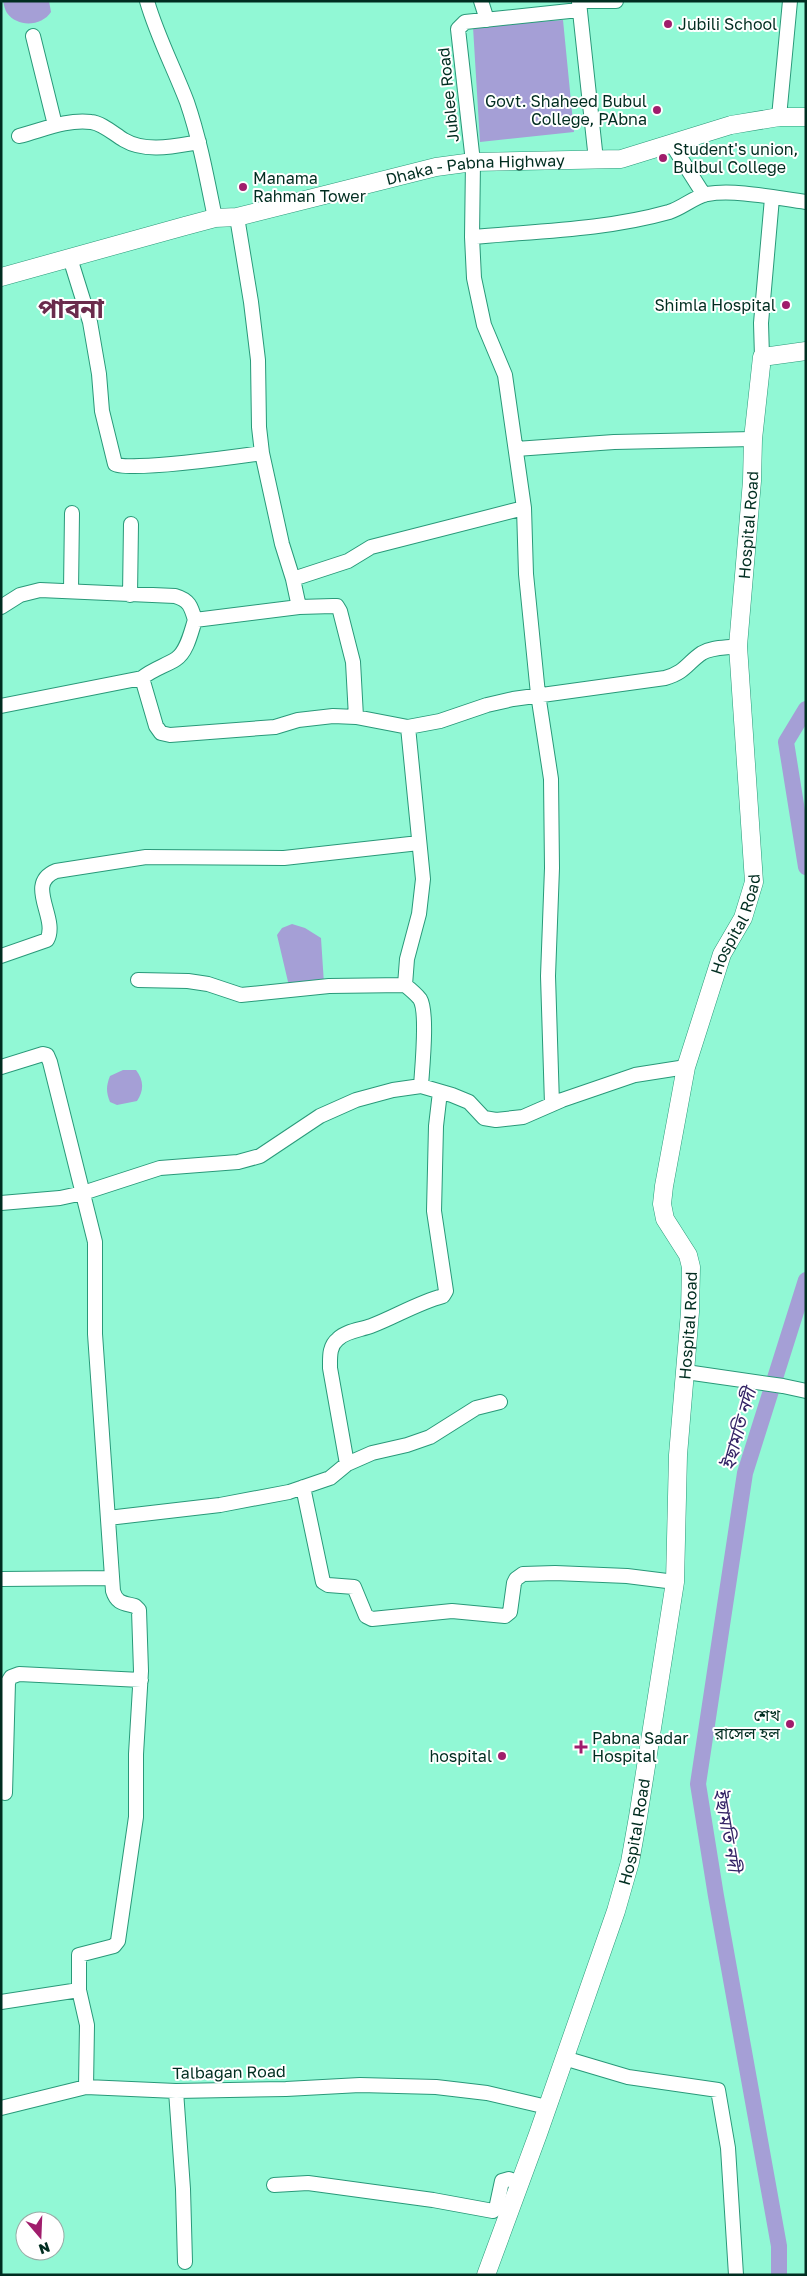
<svg xmlns="http://www.w3.org/2000/svg" width="807" height="2276" font-family="'Golos Text','Noto Sans Bengali',sans-serif">
	<style>
		.water { fill: #a59fd6 }
		.lines { fill: none; stroke-linecap: round; stroke-linejoin: round }
		.river { stroke: #a59fd6; stroke-width: 16 }
		.minor-casing { stroke: #299979; stroke-width: 16 }
		.major-casing { stroke: #299979; stroke-width: 19 }
		.minor { stroke: #fff; stroke-width: 14 }
		.major { stroke: #fff; stroke-width: 18 }
		.poi-dot { fill: #a01d6c; stroke: #fff; stroke-width: 2 }
		.labels { text-anchor: middle; stroke-width: 4; stroke-linejoin: round; paint-order: stroke }
		.poi-label { font-size: 16px; fill: #002d20; stroke: #fff; text-anchor: start }
		.street-label { font-size: 16px; fill: #002d20; stroke: #fff }
		.water-label { font-size: 18px; font-style: italic; fill: #342466; stroke: #fff }
		.town-label { font-size: 26px; font-weight: bold; fill: #6a2b4c; stroke: #fff }
	</style>
	<rect width="100%" height="100%" fill="#91f8d5"/>
	<!-- water -->
	<path class="water" d="M 3,1 L 49,1 L 51,12 C 42,26 18,28 7,13 C 5,10 4,5 3,1 Z
		M 563,20 L 574,132 L 480,142 L 473,27 Z
		M 292,924 L 305,928 L 321,938 L 324,984 L 289,986 L 277,935 L 282,928 Z
		M 123,1070 L 136,1070 C 144,1080 144,1091 137,1101 L 117,1105 L 110,1102 C 106,1092 106,1086 110,1076 Z"/>
	<g class="lines">
		<!-- river -->
		<path class="river" d="M 806,709 L 786,742 L 806,867
			M 779,2275 L 779,2246 L 716,1896 L 698,1784 L 745,1473 L 806,1280"/>
		<!-- minor casing -->
		<g class="minor-casing">
			<path id="minor" d="M 147,1 C 157,36 174,68 187,102 C 200,140 207,179 215,218
				M 481,1 L 487,20
				M 587,1 L 616,1
				M 579,2 L 596,160
				M 33,36 L 55,125
				M 779,117 L 790,1
				M 19,136 C 43,130 66,119 91,122 C 102,123 114,134 124,140 C 146,153 175,146 199,142
				M 671,143 L 704,195
				M 237,217 L 251,302 L 258,360 L 259,427 L 262,453 L 282,544 L 293,579
				M 472,237 C 537,231 605,230 669,212 C 682,208 694,197 707,194 C 735,189 776,198 806,202
				M 70,258 L 90,322 L 99,374 L 102,411 L 115,464 C 126,472 241,456 262,453
				M 762,357 L 761,323 L 772,198
				M 516,449 L 614,442 L 753,439
				M 71,590 L 72,513
				M 130,595 L 131,524
				M 1,607 L 20,595 L 40,590 L 175,596 C 189,600 191,606 195,620
				M 299,607 L 333,606 L 337,606 L 340,611 L 353,662 L 356,717
				M 142,678 L 156,726 L 161,733 L 170,735 L 275,727 L 298,720 L 333,716 L 356,717 L 408,727 L 440,721 L 487,705 L 513,699 L 665,678 C 686,672 687,663 702,653 C 712,647 726,648 738,646
				M 1,706 L 142,678 C 153,669 165,666 176,659 C 187,652 191,632 195,620 L 299,607 L 293,579 L 348,561 L 371,547 L 524,508
				M 408,727 L 423,879 L 419,914 L 407,959 L 405,985 C 410,989 416,994 420,999 C 428,1012 422,1069 421,1086
				M 1,956 L 47,940 C 59,918 24,884 56,871 L 146,857 L 284,858 L 419,843
				M 138,980 L 188,981 L 208,984 L 241,995 L 329,986 L 405,985
				M 1,1067 L 43,1054 L 47,1055 L 50,1062 L 95,1242 L 95,1334 L 113,1591 C 117,1604 124,1603 135,1606 L 139,1610 L 141,1671 L 136,1754 L 136,1817 L 118,1941 L 114,1946 L 79,1955 L 79,1990
				M 552,1104 L 548,976 L 552,868 L 551,779 L 538,694 L 526,574 L 524,508 L 505,375 L 484,325 L 474,278 L 472,237 L 473,162 L 458,29 L 465,22 L 579,10
				M 1,1203 L 60,1198 L 83,1193 L 160,1168 L 238,1162 L 260,1156 L 320,1116 L 356,1100 L 393,1090 L 421,1086 L 452,1095 L 469,1102 L 484,1118 L 496,1120 L 523,1117 L 562,1100 L 635,1075 L 686,1067
				M 686,1372 L 783,1386 L 806,1391
				M 347,1464 L 330,1368 C 330,1357 329,1346 338,1339 C 346,1331 360,1330 371,1326 C 395,1317 417,1303 443,1296 L 446,1291 L 434,1211 L 436,1126 L 440,1092
				M 303,1487 L 323,1582 L 328,1585 L 354,1587 L 366,1616 L 372,1619 L 452,1611 L 505,1616 L 510,1612 L 514,1583 L 516,1579 L 523,1574 L 555,1573 L 627,1576 L 675,1582
				M 108,1518 L 220,1505 L 289,1492 L 330,1478 L 347,1464 L 372,1453 L 407,1445 L 430,1437 L 476,1408 L 500,1402
				M 1,1579 L 112,1578
				M 5,1793 L 8,1682 L 11,1677 L 19,1674 L 141,1680
				M 1,2002 L 79,1990 L 87,2025 L 86,2087 L 176,2091 L 286,2089 L 360,2085 L 436,2087 L 487,2093 L 547,2107
				M 564,2058 L 628,2077 L 718,2090 L 728,2148 L 736,2275
				M 176,2091 L 183,2189 L 185,2262
				M 1,2108 L 86,2087
				M 274,2185 L 308,2183 L 433,2200 L 493,2211 L 496,2209 L 502,2181 L 509,2179 L 520,2183"/>
		</g>
		<!-- major casing -->
		<g class="major-casing">
			<g id="major">
				<path id="s1" d="M 1,277 L 185,226 L 215,218 L 237,217 L 436,167 L 473,162 L 621,159 L 731,125 L 779,117 L 806,117"/>
				<path id="s2" d="M 486,2275 L 538,2134 L 616,1911 L 630,1862 L 638,1817 L 675,1582 L 678,1455 L 690,1312 L 691,1267 L 688,1255 L 665,1219 L 662,1204 L 664,1186 L 686,1067 L 722,954 L 743,918 L 754,882 L 738,646 L 752,481 L 753,439 L 762,357 L 806,351"/>
			</g>
		</g>
		<!-- minor -->
		<use href="#minor" class="minor"/>
		<!-- major -->
		<use href="#major" class="major"/>
	</g>
	<!-- markers -->
	<g class="poi-dot">
		<circle cx="668" cy="24" r="5"/>
		<circle cx="657" cy="110" r="5"/>
		<circle cx="663" cy="158" r="5"/>
		<circle cx="243" cy="187" r="5"/>
		<circle cx="786" cy="305" r="5"/>
		<circle cx="790" cy="1724" r="5"/>
		<path d="M578.5 1739.5h5v5h5v5h-5v5h-5v-5h-5v-5h5z"/>
		<circle cx="502" cy="1756" r="5"/>
	</g>
	<g class="labels">
		<!-- poi labels -->
		<g class="poi-label">
			<text x="678" y="30">Jubili School</text>
			<text x="647" y="107" text-anchor="end">Govt. Shaheed Bubul<tspan x="647" dy="18">College, PAbna</tspan></text>
			<text x="673" y="155">Student's union,<tspan x="673" dy="18">Bulbul College</tspan></text>
			<text x="253" y="184">Manama<tspan x="253" dy="18">Rahman Tower</tspan></text>
			<text x="776" y="311" text-anchor="end">Shimla Hospital</text>
			<text x="780" y="1721" text-anchor="end">শেখ<tspan x="780" dy="18">রাসেল হল</tspan></text>
			<text x="592" y="1744">Pabna Sadar<tspan x="592" dy="18">Hospital</tspan></text>
			<text x="492" y="1762" text-anchor="end">hospital</text>
		</g>
		<!-- street labels -->
		<g class="street-label">
			<text transform="translate(448 95) rotate(-96)" y="6">Jublee Road</text>
			<text dy="6" stroke="none"><textPath href="#s1" startOffset="488">Dhaka - Pabna Highway</textPath></text>
			<text dy="6" stroke="none"><textPath href="#s2" startOffset="1802">Hospital Road</textPath></text>
			<text dy="6" stroke="none"><textPath href="#s2" startOffset="1398">Hospital Road</textPath></text>
			<text dy="6" stroke="none"><textPath href="#s2" startOffset="978">Hospital Road</textPath></text>
			<text dy="6" stroke="none"><textPath href="#s2" startOffset="468">Hospital Road</textPath></text>
			<text transform="translate(229 2072) rotate(-1)" y="6">Talbagan Road</text>
		</g>
		<!-- water labels -->
		<g class="water-label">
			<text transform="translate(739 1429) rotate(-74)" y="6">ইছামতি নদী</text>
			<text transform="translate(727 1830) rotate(80)" y="6">ইছামতি নদী</text>
		</g>
		<!-- town labels -->
		<g class="town-label">
			<text x="71" y="318">পাবনা</text>
		</g>
	</g>
	<!-- border -->
	<rect width="807" height="2276" fill="none" stroke="#002d20" stroke-width="5"/>
	<!-- north arrow -->
	<g transform="translate(40 2236) rotate(161)"><circle r="24" fill="#ffffff" stroke="#99aba6"/>
	<path d="M0-4L9 19L0 12L-9 19Z" fill="#a01d6c"/>
	<text y="-8" font-size="14" font-weight="bold" text-anchor="middle" fill="#002d20">N</text>
	</g>
</svg>
